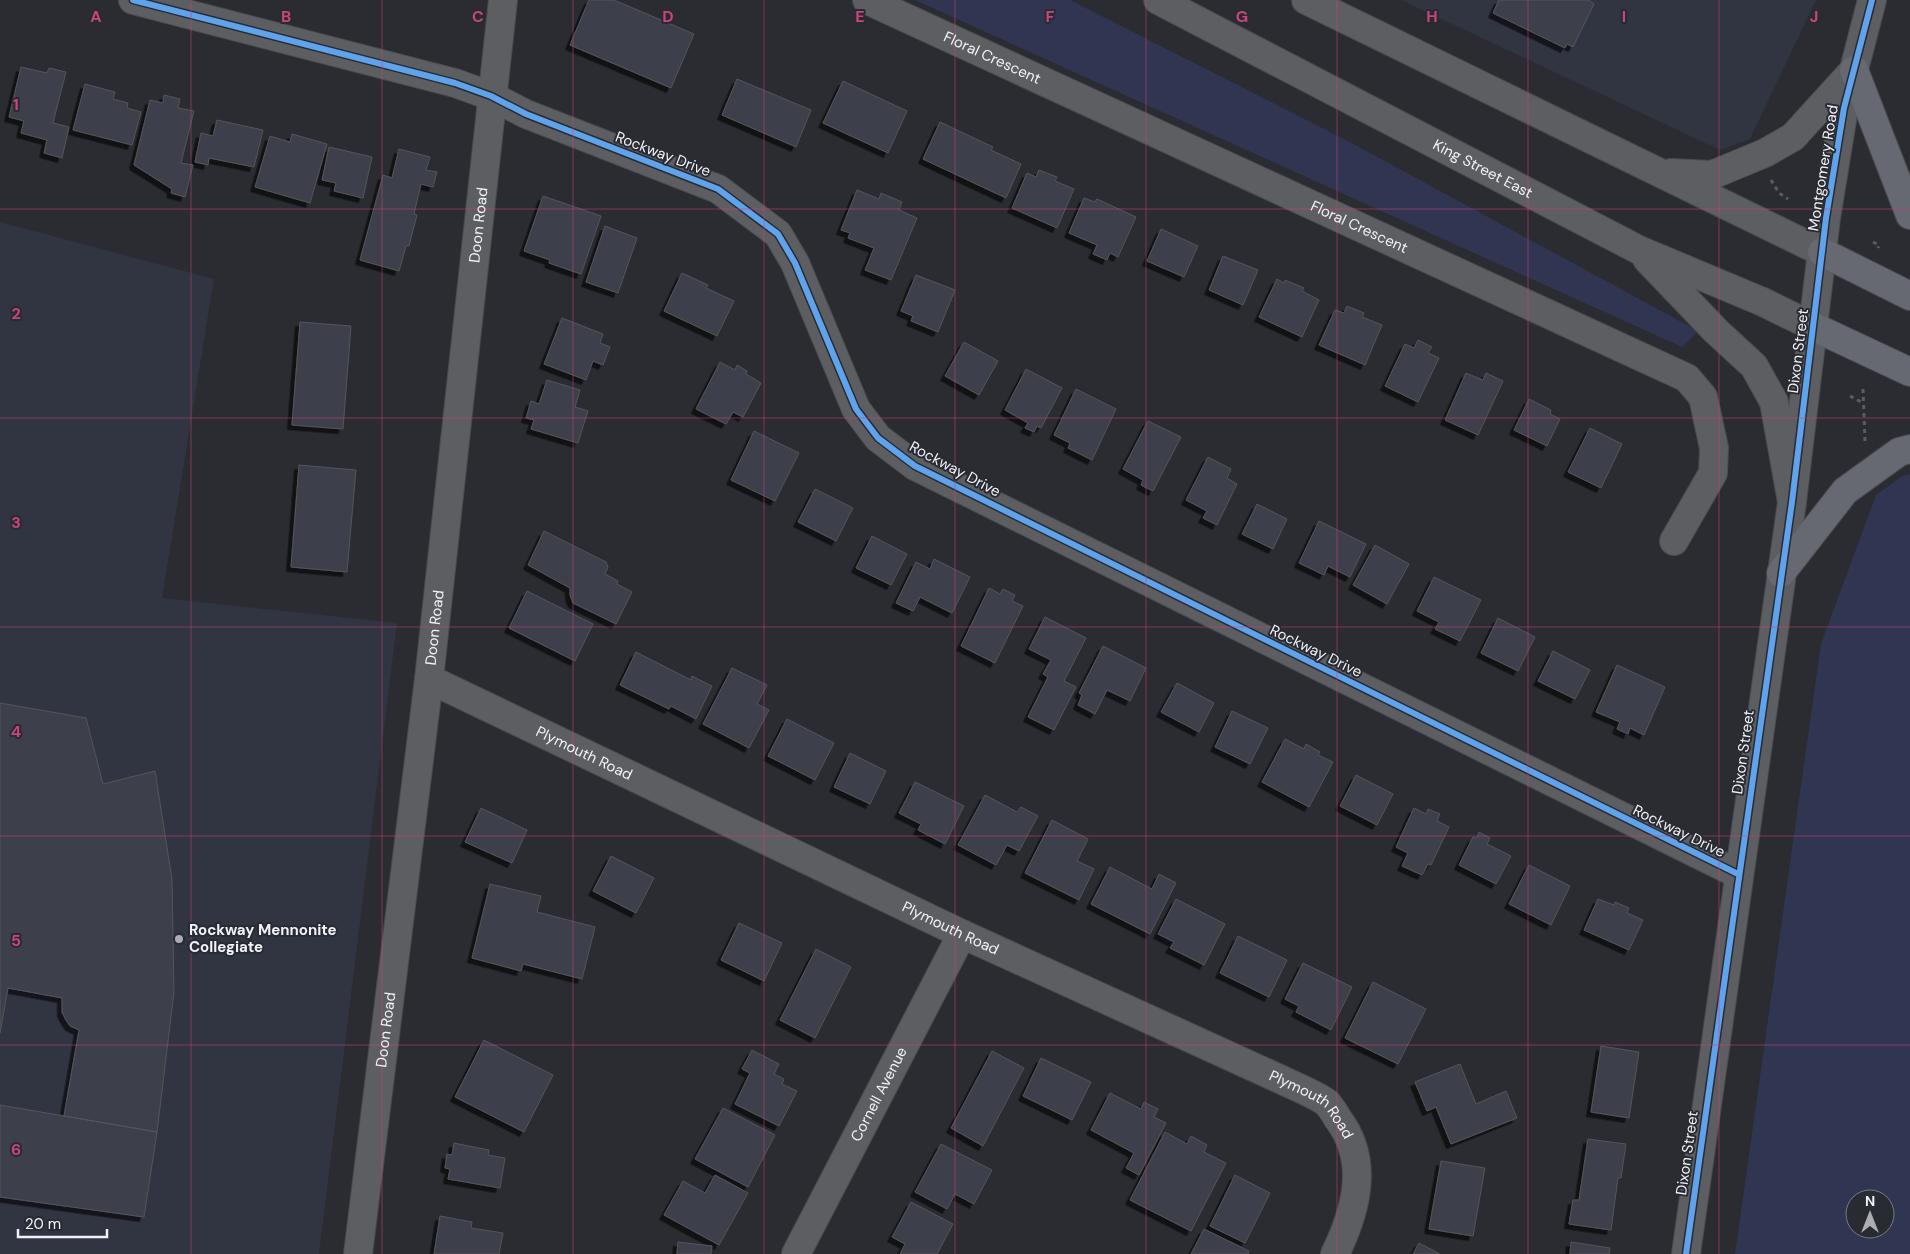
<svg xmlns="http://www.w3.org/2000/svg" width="1910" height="1254" font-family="'DM Sans',sans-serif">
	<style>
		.built { fill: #313441 }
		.green { fill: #303652; fill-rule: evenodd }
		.building { fill: #3e404b; stroke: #545559; filter: url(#shadow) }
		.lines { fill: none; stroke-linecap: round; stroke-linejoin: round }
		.minor-casing { stroke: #494a4e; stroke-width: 30 }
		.tertiary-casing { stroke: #494a4e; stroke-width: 30 }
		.secondary-casing { stroke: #494a4e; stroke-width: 30 }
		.motorway-casing { stroke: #494a4e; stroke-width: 30 }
		.path { stroke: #5b5c5f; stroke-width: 3; stroke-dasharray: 4 4; stroke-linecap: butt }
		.minor { stroke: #5d5e61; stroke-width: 28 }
		.tertiary { stroke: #5d5e61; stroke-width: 28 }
		.secondary { stroke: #5d5e61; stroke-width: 28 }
		.motorway { stroke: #666872; stroke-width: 28 }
		.cycleway-casing { stroke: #292b33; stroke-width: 9 }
		.cycleway { stroke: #60a3ed; stroke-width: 6 }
		.grid { fill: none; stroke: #cb447a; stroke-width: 1; stroke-opacity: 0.55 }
		.poi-dot { fill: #acadb2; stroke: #292b33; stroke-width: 2 }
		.labels { text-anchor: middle; stroke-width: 4; stroke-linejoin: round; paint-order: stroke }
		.street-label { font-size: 15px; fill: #f1f2f8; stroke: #292b33 }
		.poi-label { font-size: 15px; font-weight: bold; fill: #f1f2f8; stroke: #292b33; text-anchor: start }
		.grid-label { font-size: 16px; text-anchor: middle; font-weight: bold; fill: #cb447a; stroke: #292b33; stroke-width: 4; stroke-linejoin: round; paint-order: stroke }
	</style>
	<defs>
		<filter id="shadow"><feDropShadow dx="-4.5" dy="4.5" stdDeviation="0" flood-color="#0009"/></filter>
	</defs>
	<rect width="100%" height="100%" fill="#2b2c31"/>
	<!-- built -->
	<path class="built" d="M 1401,0 L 1816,0 L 1750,139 L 1720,150 Z
		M 0,222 L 214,279 L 162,598 L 397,623 L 319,1254 L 0,1254 Z"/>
	<!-- green -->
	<path class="green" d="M 915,0 L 1070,0 L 1348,141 L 1698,331 L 1682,347 Z
		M 1910,474 L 1910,1254 L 1735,1254 L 1821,644 L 1876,495 L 1902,476 ZM 1855,1199 L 1885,1199 L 1885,1229 L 1855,1229 Z"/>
	<!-- building -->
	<path class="building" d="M 589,0 L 614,0 L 694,34 L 671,88 L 570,45 Z
		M 1499,0 L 1589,0 L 1594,4 L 1573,47 L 1567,44 L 1565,48 L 1493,13 Z
		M 21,67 L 47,73 L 49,68 L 66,72 L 53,123 L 69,127 L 62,158 L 44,153 L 47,140 L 21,133 L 24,121 L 9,117 Z
		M 737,79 L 811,110 L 796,147 L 722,115 Z
		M 843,81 L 907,111 L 888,153 L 823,123 Z
		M 85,84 L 115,92 L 113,99 L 128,103 L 127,108 L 141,112 L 132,145 L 73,130 Z
		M 164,95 L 180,99 L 178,108 L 194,111 L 181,163 L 193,165 L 185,197 L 171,193 L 172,189 L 134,165 L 150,100 L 163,103 Z
		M 217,120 L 263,130 L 254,167 L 209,158 L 208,165 L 195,162 L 201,133 L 213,136 Z
		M 940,122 L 993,147 L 991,150 L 1021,164 L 1006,198 L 923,159 Z
		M 292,134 L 327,144 L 310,203 L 255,187 L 270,136 L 290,142 Z
		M 329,147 L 372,157 L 363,198 L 334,191 L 336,183 L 322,180 Z
		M 399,149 L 430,157 L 426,170 L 437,172 L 433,187 L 421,184 L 414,214 L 417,215 L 409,246 L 406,246 L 399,271 L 360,260 L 383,175 L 392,178 Z
		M 1039,170 L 1057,177 L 1055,181 L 1074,189 L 1057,228 L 1012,208 L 1027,173 L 1036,177 Z
		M 857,190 L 879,199 L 881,193 L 902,202 L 899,210 L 917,218 L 891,280 L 865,270 L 874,248 L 848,238 L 850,233 L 841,230 Z
		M 543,196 L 601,216 L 581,274 L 549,263 L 550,260 L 524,251 Z
		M 1084,198 L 1095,202 L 1097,199 L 1136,217 L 1118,257 L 1110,253 L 1107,260 L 1093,254 L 1097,245 L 1069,233 Z
		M 605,226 L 637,238 L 618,293 L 586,282 Z
		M 1161,229 L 1198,246 L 1184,277 L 1147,261 Z
		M 1223,256 L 1258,270 L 1243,305 L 1209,290 Z
		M 682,273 L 708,285 L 706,288 L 734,301 L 717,336 L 664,311 Z
		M 916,275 L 955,290 L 938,332 L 911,321 L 913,316 L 901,311 Z
		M 1277,279 L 1284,283 L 1285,280 L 1304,288 L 1302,291 L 1319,300 L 1302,337 L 1259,317 Z
		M 1347,306 L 1364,313 L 1362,317 L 1382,325 L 1365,365 L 1319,345 L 1335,310 L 1344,313 Z
		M 562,318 L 603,334 L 600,343 L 610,347 L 603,365 L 593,361 L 586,380 L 544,364 Z
		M 300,322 L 351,326 L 343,429 L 292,425 Z
		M 1418,340 L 1432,347 L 1428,353 L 1439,358 L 1418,402 L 1385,386 L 1405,344 L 1414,348 Z
		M 964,342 L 998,361 L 979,395 L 945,376 Z
		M 720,362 L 735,370 L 737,365 L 747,371 L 746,374 L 761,383 L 743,417 L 733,412 L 726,424 L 696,409 Z
		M 1026,369 L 1062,388 L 1041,428 L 1037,426 L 1034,432 L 1025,428 L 1028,423 L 1005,410 Z
		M 1466,373 L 1483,380 L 1486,373 L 1503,381 L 1478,435 L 1445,420 Z
		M 547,380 L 580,390 L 575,407 L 588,411 L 578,443 L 531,429 L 534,420 L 526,418 L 531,401 L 539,404 Z
		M 1076,389 L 1116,409 L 1092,460 L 1068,448 L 1070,443 L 1054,435 Z
		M 1529,399 L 1551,410 L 1550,414 L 1560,419 L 1547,446 L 1514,430 Z
		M 1148,421 L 1181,437 L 1153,491 L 1141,485 L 1143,480 L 1123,469 Z
		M 1590,428 L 1622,444 L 1601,488 L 1568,472 Z
		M 754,431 L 799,453 L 775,501 L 731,480 Z
		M 1208,457 L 1231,469 L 1227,478 L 1237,484 L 1217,525 L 1203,518 L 1207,511 L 1186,500 Z
		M 299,465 L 356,470 L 347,572 L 291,567 Z
		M 815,489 L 853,508 L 836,541 L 798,522 Z
		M 1257,504 L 1287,519 L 1273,549 L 1242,534 Z
		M 1319,521 L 1366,544 L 1350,577 L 1328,566 L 1324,575 L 1299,563 Z
		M 544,531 L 606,562 L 608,567 L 605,574 L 618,581 L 617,584 L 632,592 L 616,624 L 573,603 L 570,595 L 570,588 L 528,565 Z
		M 872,536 L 907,554 L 891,585 L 856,568 Z
		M 1375,545 L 1409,564 L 1387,604 L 1353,585 Z
		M 934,559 L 970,577 L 952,613 L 920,597 L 913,611 L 896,603 L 916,562 L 930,569 Z
		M 1434,577 L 1481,600 L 1460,641 L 1435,629 L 1439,622 L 1417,611 Z
		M 989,588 L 1000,594 L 1003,589 L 1015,595 L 1012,601 L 1023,606 L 995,663 L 961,646 Z
		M 527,591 L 593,624 L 575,661 L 509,628 Z
		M 1045,617 L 1086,638 L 1064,681 L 1076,687 L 1054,730 L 1028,717 L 1048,677 L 1043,674 L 1051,660 L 1029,649 Z
		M 1498,618 L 1535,637 L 1518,671 L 1481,653 Z
		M 1103,646 L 1146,668 L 1130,701 L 1107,690 L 1095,714 L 1078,705 L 1082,695 L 1079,693 Z
		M 1553,651 L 1590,670 L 1575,699 L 1538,681 Z
		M 636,652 L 691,680 L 692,676 L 712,686 L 696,719 L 671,706 L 669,709 L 620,685 Z
		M 1617,665 L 1665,687 L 1644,735 L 1630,728 L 1628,734 L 1617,729 L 1620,722 L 1596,712 Z
		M 732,668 L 767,685 L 757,704 L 769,710 L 749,748 L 703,724 Z
		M 1177,683 L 1214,703 L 1199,732 L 1161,712 Z
		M 0,703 L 86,718 L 103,784 L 155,771 L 172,879 L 174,992 L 157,1132 L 64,1116 L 79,1030 L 70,1026 L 66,1020 L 62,1012 L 62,998 L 8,988 L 0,1033 Z
		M 1232,711 L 1268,728 L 1250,764 L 1215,747 Z
		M 787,719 L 834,743 L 815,780 L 768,756 Z
		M 1285,739 L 1304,749 L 1306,744 L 1320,752 L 1318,755 L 1333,762 L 1309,807 L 1262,782 Z
		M 850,753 L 886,771 L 870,804 L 834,787 Z
		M 1356,775 L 1393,794 L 1377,825 L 1340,806 Z
		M 915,782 L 964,806 L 945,844 L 918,830 L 921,824 L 899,813 Z
		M 985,795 L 1017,812 L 1021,807 L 1038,816 L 1019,851 L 1007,845 L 996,865 L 958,845 Z
		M 481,808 L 527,830 L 512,863 L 465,842 Z
		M 1414,808 L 1426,814 L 1428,809 L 1440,814 L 1437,821 L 1449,827 L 1431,865 L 1428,864 L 1422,875 L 1402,866 L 1408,853 L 1396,847 Z
		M 1052,820 L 1088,839 L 1077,861 L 1094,869 L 1079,900 L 1025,873 Z
		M 1479,832 L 1490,838 L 1487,844 L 1511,856 L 1496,884 L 1459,865 L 1473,837 L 1477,838 Z
		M 611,856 L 654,878 L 636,913 L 593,891 Z
		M 1529,865 L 1570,886 L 1551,925 L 1509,904 Z
		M 1110,867 L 1152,889 L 1159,874 L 1176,883 L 1150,934 L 1091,904 Z
		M 490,884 L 541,896 L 537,912 L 595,927 L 582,979 L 523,964 L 521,971 L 472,958 Z
		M 1176,899 L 1225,924 L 1204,965 L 1170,948 L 1174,942 L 1158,934 Z
		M 1598,899 L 1614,905 L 1615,902 L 1629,908 L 1627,913 L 1643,920 L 1629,950 L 1584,930 Z
		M 739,923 L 782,943 L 764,981 L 721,960 Z
		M 1238,936 L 1287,960 L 1269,997 L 1220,973 Z
		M 816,949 L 851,967 L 815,1038 L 780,1020 Z
		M 1303,963 L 1352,987 L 1331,1030 L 1296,1012 L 1299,1006 L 1285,999 Z
		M 1373,982 L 1426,1009 L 1398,1064 L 1345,1038 Z
		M 484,1040 L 553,1075 L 524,1132 L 455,1097 Z
		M 1601,1046 L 1639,1052 L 1629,1118 L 1591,1112 Z
		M 752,1050 L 779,1064 L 774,1074 L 784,1079 L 782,1084 L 797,1091 L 779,1126 L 735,1104 L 750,1073 L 742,1069 Z
		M 992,1051 L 1024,1068 L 983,1146 L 951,1128 Z
		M 1041,1058 L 1091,1082 L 1072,1120 L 1023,1096 Z
		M 1460,1064 L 1476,1104 L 1506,1091 L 1517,1118 L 1451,1144 L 1436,1107 L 1427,1111 L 1415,1082 Z
		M 1110,1093 L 1141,1109 L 1144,1102 L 1158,1109 L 1154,1117 L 1166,1123 L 1139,1175 L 1126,1168 L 1134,1153 L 1091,1130 Z
		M 0,1105 L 157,1132 L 144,1217 L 0,1197 Z
		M 723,1108 L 775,1135 L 748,1187 L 695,1159 Z
		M 1165,1132 L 1187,1144 L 1191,1136 L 1207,1145 L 1204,1152 L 1226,1163 L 1191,1231 L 1130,1200 Z
		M 1588,1139 L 1626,1144 L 1621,1178 L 1618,1178 L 1611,1230 L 1569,1224 L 1573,1200 L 1579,1200 Z
		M 454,1143 L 489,1150 L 488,1155 L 505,1158 L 500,1188 L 448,1179 L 450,1169 L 445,1168 L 447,1154 L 452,1155 Z
		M 941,1144 L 992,1170 L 974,1204 L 955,1194 L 947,1209 L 915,1192 Z
		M 1441,1161 L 1485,1168 L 1473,1236 L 1429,1229 Z
		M 715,1175 L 748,1193 L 719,1245 L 664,1215 L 683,1181 L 705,1193 Z
		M 1235,1175 L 1270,1193 L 1245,1243 L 1210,1226 Z
		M 911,1202 L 953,1224 L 937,1254 L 900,1254 L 905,1244 L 892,1237 Z
		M 440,1216 L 472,1222 L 471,1228 L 503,1233 L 499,1254 L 434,1254 Z
		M 1204,1229 L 1249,1251 L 1248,1254 L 1191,1254 Z
		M 678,1242 L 712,1246 L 711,1254 L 677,1254 Z
		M 1571,1242 L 1610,1248 L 1609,1254 L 1570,1254 Z
		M 1419,1243 L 1440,1254 L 1413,1254 Z"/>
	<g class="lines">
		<!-- minor casing -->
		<g class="minor-casing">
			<g id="minor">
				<path d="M 133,0 L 455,83 L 491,96 L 526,114 L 718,189 L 778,234 L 795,263 L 856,409 L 878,438 L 915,466 L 1738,874"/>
				<path id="s1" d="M 867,0 L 1687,378 L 1703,397 L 1714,448 L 1713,473 L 1674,541"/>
				<path id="s2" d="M 429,679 L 962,934 L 1282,1080 C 1294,1086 1317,1095 1327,1103 C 1331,1107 1335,1114 1338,1119 C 1370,1161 1356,1211 1335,1254"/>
				<path id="s3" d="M 358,1254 L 429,679 L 503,0"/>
				<path id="s4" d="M 796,1254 L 962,934"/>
			</g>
		</g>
		<!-- tertiary casing -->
		<g class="tertiary-casing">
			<path id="tertiary" d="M 1686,1254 L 1792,502 L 1826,218 L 1844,108 L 1872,0"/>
		</g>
		<!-- secondary casing -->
		<g class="secondary-casing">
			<g id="secondary">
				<path id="s5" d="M 1158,0 L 1639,250 L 1763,302 L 1814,327"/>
				<path d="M 1306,0 L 1822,252"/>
				<path d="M 1671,173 L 1712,175 L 1765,153 L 1793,137 L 1854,70"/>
				<path d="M 1647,259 L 1716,331 L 1754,366 L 1774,402 L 1792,502"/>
			</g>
		</g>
		<!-- motorway casing -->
		<g class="motorway-casing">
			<path id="motorway" d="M 1854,70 L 1910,215
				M 1822,252 L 1910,296
				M 1814,327 L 1910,372
				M 1781,573 L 1845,491 L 1899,452 L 1910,449"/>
		</g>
		<!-- path -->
		<path class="path" d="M 1771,180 L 1779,193 L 1788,199
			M 1873,242 L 1879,245 L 1878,248
			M 1863,389 L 1865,441
			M 1850,396 L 1863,403"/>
		<!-- minor -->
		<use href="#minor" class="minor"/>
		<!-- tertiary -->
		<use href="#tertiary" class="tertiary"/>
		<!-- secondary -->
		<use href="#secondary" class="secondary"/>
		<!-- motorway -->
		<use href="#motorway" class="motorway"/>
		<!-- cycleway casing -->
		<g class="cycleway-casing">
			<path id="cycleway" d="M 133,0 L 455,83 L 491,96 L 526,114 L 718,189 L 778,234 L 795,263 L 856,409 L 878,438 L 915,466 L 1738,874
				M 1686,1254 L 1792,502 L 1826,218 L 1844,108 L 1872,0"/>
		</g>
		<!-- cycleway -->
		<use href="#cycleway" class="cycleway"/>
	</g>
	<!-- grid -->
	<path class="grid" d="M 191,0 L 191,1254M 382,0 L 382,1254M 573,0 L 573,1254M 764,0 L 764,1254M 955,0 L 955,1254M 1146,0 L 1146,1254M 1337,0 L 1337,1254M 1528,0 L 1528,1254M 1719,0 L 1719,1254M 0,209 L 1910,209M 0,418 L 1910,418M 0,627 L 1910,627M 0,836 L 1910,836M 0,1045 L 1910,1045"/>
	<!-- markers -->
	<circle class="poi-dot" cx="179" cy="939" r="5"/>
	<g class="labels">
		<!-- street labels -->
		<g class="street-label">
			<text dy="5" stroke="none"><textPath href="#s1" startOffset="138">Floral Crescent</textPath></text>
			<text transform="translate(663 154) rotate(21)" y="5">Rockway Drive</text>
			<text transform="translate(1823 168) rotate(-81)" y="5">Montgomery Road</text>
			<text dy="5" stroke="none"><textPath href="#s5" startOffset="366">King Street East</textPath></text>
			<text dy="5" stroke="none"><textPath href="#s3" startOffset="1036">Doon Road</textPath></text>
			<text dy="5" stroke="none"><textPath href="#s1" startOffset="542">Floral Crescent</textPath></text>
			<text transform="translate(1798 351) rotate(-83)" y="5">Dixon Street</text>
			<text transform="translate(955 469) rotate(28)" y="5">Rockway Drive</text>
			<text dy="5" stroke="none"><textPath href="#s3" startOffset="631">Doon Road</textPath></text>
			<text transform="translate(1316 651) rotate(26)" y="5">Rockway Drive</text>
			<text transform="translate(1743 752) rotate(-82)" y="5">Dixon Street</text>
			<text dy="5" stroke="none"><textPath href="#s2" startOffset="172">Plymouth Road</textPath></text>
			<text transform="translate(1679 831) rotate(26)" y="5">Rockway Drive</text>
			<text dy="5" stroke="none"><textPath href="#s2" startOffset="578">Plymouth Road</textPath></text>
			<text dy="5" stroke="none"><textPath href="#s3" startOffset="226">Doon Road</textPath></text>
			<text dy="5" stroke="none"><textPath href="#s4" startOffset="180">Cornell Avenue</textPath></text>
			<text dy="5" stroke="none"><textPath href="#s2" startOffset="982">Plymouth Road</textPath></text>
			<text transform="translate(1687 1153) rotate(-82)" y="5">Dixon Street</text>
		</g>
		<!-- poi labels -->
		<g class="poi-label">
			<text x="189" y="935">Rockway Mennonite<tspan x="189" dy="17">Collegiate</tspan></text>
		</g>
	</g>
	<g class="grid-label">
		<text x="96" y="22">A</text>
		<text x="286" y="22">B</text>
		<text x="478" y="22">C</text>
		<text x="668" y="22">D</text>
		<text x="860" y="22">E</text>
		<text x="1050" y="22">F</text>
		<text x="1242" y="22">G</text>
		<text x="1432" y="22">H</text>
		<text x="1624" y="22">I</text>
		<text x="1814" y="22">J</text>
		<text x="16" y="110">1</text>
		<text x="16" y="319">2</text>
		<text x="16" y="528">3</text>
		<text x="16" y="737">4</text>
		<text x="16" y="946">5</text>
		<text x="16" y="1155">6</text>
	</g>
	<!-- north arrow -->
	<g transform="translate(1870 1214)"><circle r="24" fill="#292b33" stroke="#797b82"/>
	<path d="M0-4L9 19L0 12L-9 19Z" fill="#acadb2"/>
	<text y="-8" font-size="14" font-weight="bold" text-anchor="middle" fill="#f1f2f8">N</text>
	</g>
	<!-- scale -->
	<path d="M18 1229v8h89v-8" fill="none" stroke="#f1f2f8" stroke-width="2.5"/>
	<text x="25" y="1229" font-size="15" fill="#f1f2f8" stroke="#292b33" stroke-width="4" paint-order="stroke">20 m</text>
</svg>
